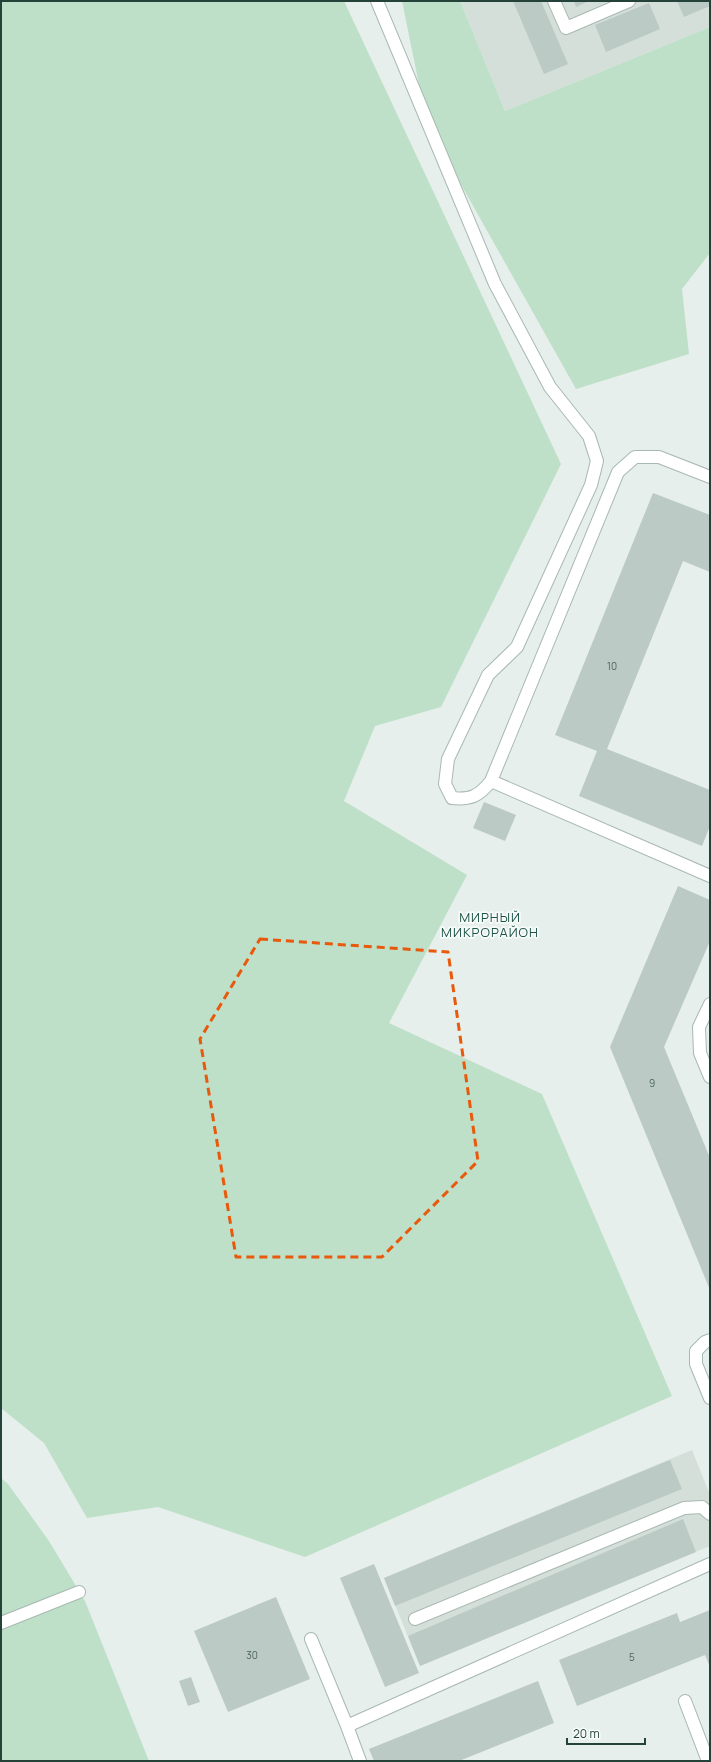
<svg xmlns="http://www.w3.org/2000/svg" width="711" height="1762" font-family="Manrope,sans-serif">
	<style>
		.built { fill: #d4dfda }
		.green { fill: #bfe0c8 }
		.building { fill: #bbcac4 }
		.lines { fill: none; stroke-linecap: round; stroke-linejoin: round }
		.service-casing { stroke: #a8b8b2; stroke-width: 14 }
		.service { stroke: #fff; stroke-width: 12 }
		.marked { fill: none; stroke: #e8590c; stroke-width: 3; stroke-dasharray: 8 5; stroke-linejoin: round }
		.labels { text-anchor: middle; stroke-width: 3.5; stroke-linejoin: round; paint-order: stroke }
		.number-label { font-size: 10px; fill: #4a645c }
		.neighbourhood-label { font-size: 13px; letter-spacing: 1px; fill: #1f5548; stroke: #f7fbf9 }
	</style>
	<rect width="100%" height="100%" fill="#e6efeb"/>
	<!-- built -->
	<path class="built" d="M 460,1 L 710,1 L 710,27 L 505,111 Z
		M 692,1450 L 710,1495 L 710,1546 L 420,1666 L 384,1578 Z"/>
	<!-- green -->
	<path class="green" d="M 1,1 L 344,1 L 561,464 L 441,707 L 375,726 L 344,801 L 467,875 L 389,1023 L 542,1094 L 672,1396 L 305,1557 L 158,1507 L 87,1518 L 44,1443 L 1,1408 Z
		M 402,1 L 460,1 L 505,111 L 710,27 L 710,253 L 682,289 L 689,354 L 576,389 L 427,124 Z
		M 1,1478 L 8,1484 L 49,1541 L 85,1601 L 149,1761 L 1,1761 Z"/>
	<!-- building -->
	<path class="building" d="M 513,1 L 541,1 L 568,64 L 544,74 Z
		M 574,1 L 589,1 L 576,7 Z
		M 677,1 L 710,1 L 710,6 L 684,17 Z
		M 649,3 L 660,29 L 606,52 L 595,25 Z
		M 653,493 L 710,515 L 710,572 L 683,561 L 607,749 L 710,790 L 710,826 L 702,846 L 579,796 L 597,751 L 555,735 Z
		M 484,802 L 516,815 L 505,841 L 473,828 Z
		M 678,886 L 710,900 L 710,941 L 664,1047 L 710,1158 L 710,1290 L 610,1047 Z
		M 670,1460 L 682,1489 L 395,1606 L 384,1578 Z
		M 683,1519 L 696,1552 L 420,1666 L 408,1636 Z
		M 374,1564 L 419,1673 L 385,1687 L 340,1578 Z
		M 276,1597 L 310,1679 L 228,1712 L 194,1631 Z
		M 710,1610 L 710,1667 L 705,1655 L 577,1706 L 559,1660 L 677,1613 L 680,1622 Z
		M 191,1677 L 200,1702 L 188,1706 L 179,1681 Z
		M 538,1681 L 554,1723 L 459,1761 L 374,1761 L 369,1749 Z"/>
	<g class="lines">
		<!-- service casing -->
		<g class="service-casing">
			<path id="service" d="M 377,1 L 495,284 L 550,387 L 589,436 L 597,461 L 591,485 L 517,647 L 488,675 L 448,759 L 445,784 L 452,798 C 471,800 479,796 491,781
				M 554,1 L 566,28 L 629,1
				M 710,477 L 659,457 L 635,457 L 618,472 L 491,781 L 710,876
				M 710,1004 L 699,1027 L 700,1053 L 710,1077
				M 710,1340 L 705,1342 L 696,1351 L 696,1364 L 710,1398
				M 415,1619 L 684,1508 L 702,1507 L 710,1514
				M 1,1623 L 79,1592
				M 311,1639 L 347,1726
				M 685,1701 L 708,1761
				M 360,1761 L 347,1726 L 710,1564"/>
		</g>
		<!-- service -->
		<use href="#service" class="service"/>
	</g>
	<!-- marked area -->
	<path class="marked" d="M 260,939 L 448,952 L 478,1161 L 382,1257 L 236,1257 L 200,1039 Z"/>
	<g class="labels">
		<!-- number labels -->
		<g class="number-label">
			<text x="612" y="670">10</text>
			<text x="652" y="1087">9</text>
			<text x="252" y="1659">30</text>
			<text x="632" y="1661">5</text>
		</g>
		<!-- neighbourhood labels -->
		<g class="neighbourhood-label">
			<text x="490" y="922">МИРНЫЙ<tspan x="490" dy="15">МИКРОРАЙОН</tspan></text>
		</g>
	</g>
	<!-- border -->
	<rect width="711" height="1762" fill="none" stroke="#24423a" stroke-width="4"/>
	<!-- scale -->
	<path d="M567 1738v6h78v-6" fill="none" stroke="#24423a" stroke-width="2"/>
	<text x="573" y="1738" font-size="12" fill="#24423a" stroke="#f7fbf9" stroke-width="3" paint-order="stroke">20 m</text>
</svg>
